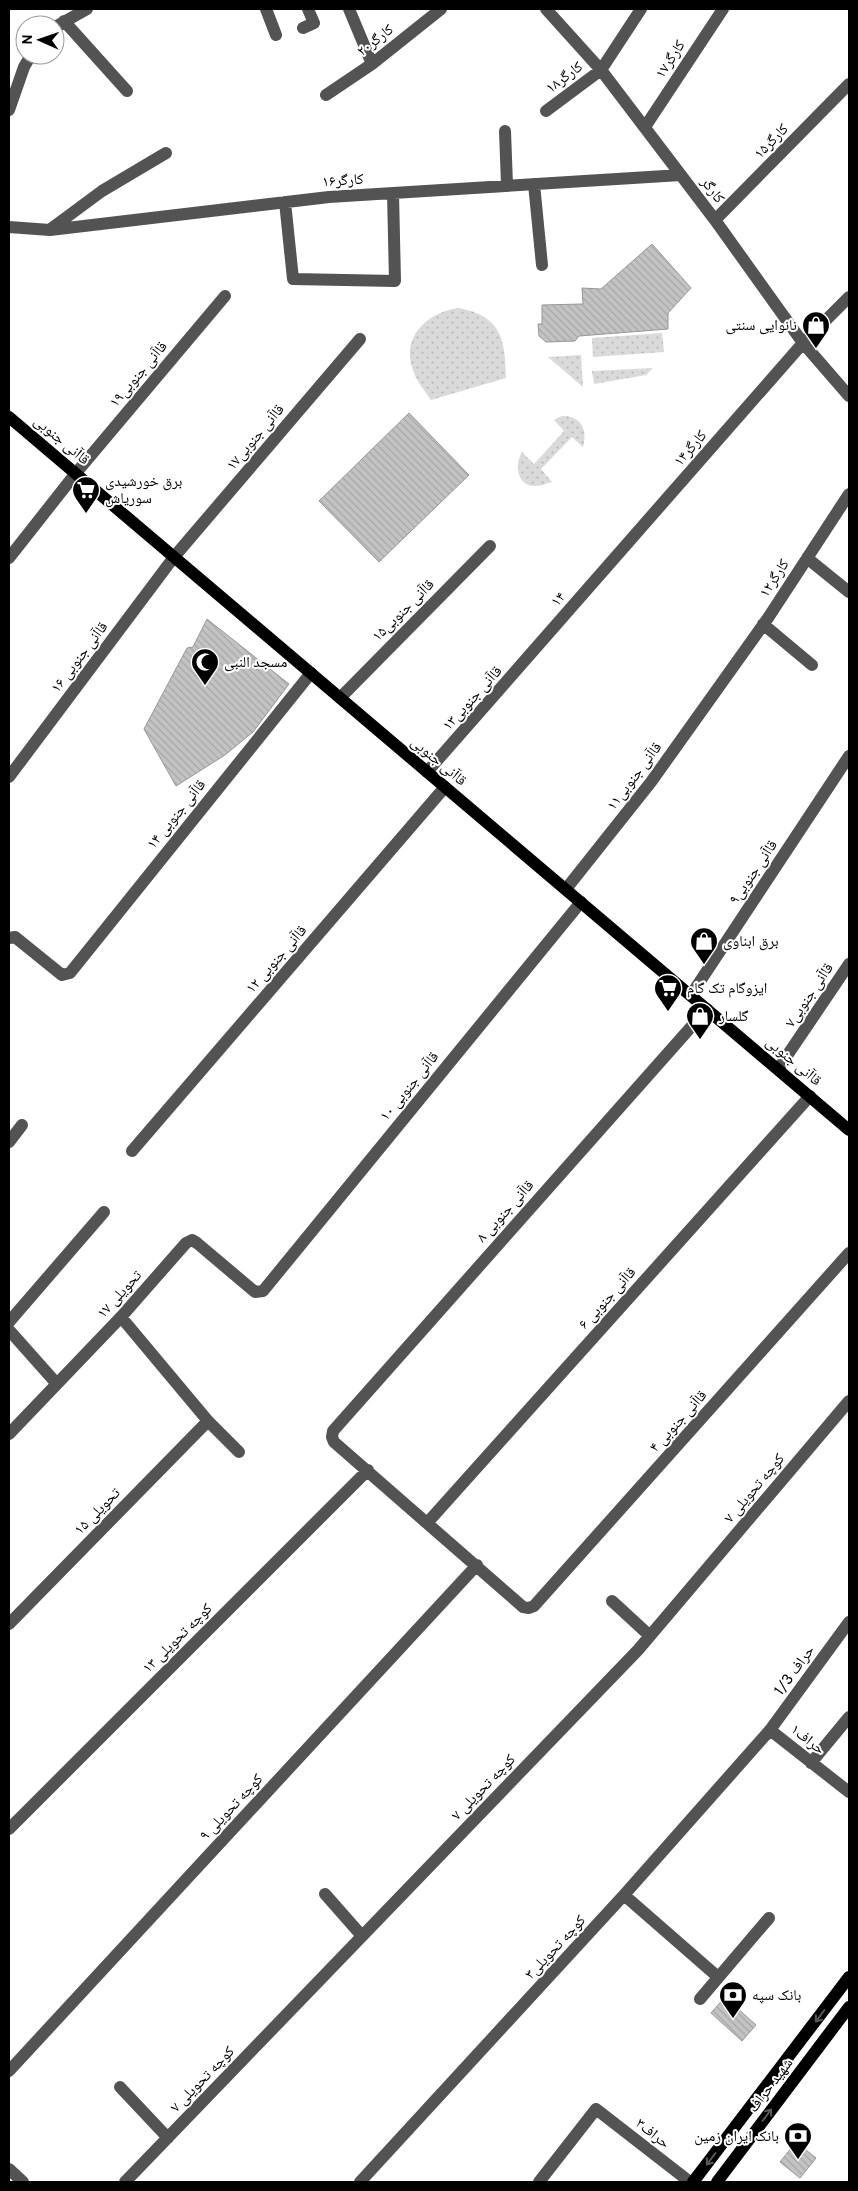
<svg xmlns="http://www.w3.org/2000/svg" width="858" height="2191" font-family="Overpass,'Noto Naskh Arabic',sans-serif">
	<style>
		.grass { fill: url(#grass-dots) }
		.building { fill: url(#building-back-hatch); stroke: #979797 }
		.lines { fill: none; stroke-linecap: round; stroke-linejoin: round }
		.minor { stroke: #535353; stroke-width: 12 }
		.major { stroke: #000; stroke-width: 12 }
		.oneway { stroke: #595959 }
		.labels { text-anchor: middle; stroke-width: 4; stroke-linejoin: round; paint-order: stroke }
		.street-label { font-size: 15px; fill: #000; stroke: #fff }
		.poi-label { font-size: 15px; fill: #000; stroke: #fff; text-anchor: start }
	</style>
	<defs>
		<pattern id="grass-dots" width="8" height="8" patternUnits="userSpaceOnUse" patternTransform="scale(1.25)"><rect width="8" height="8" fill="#dadada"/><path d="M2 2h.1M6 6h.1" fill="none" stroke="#b9b9b9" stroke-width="1.8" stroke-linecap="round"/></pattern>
		<pattern id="building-back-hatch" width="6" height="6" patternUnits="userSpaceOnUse" patternTransform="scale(1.25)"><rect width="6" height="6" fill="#c3c3c3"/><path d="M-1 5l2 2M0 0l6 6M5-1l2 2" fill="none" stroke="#a6a6a6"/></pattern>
	</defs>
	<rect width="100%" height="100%" fill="#fff"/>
	<!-- grass -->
	<path class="grass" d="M 459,308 C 502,316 505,340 506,378 L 431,400 C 425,391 418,383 414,373 C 399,338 427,312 459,308 Z
		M 662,333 L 664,352 L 593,357 L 592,338 Z
		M 581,355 L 583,387 L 548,357 Z
		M 653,368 L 646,375 L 594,384 L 592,371 Z
		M 562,416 C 581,416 588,429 583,447 L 572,437 L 541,469 L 552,482 C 547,483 542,486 536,486 C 517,487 514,465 522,452 L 534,464 L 564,431 L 554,420 Z"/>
	<!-- building -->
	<path class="building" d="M 652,244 L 691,288 L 668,313 L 668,329 L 579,336 L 575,341 L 546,342 L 539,336 L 538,324 L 542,324 L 542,305 L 583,304 L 582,288 L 601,289 Z
		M 409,413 L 469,475 L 379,562 L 319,501 Z
		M 207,619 L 289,684 L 253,732 L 225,755 L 176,786 L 144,729 L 187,648 L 193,647 Z
		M 725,1997 L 756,2025 L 742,2041 L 711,2013 Z
		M 796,2142 L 816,2158 L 800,2178 L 780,2162 Z"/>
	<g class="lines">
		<!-- minor -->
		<path class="minor" d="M 266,9 L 276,35
			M 349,9 L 372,64
			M 546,9 L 601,70 L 715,220 L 803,343 L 849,396
			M 64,21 L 127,91
			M 55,27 L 87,9
			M 303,28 L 314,23 L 308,9
			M 326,95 L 372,64 L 441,9
			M 9,110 L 24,67 L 31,55
			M 546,111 L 601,70 L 641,9
			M 645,127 L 723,9
			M 505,131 L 507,185
			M 534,184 L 542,265
			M 285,202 L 293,279 L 395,281 L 393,193
			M 715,220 L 849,84
			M 9,227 L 50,230 L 329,197 L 681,175
			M 52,228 L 102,191 L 166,153
			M 9,558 L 76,473 L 225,296
			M 807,558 L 849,592
			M 763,624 L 812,665
			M 340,698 L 490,546
			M 427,772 L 803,343 L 849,297
			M 9,777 L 174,557 L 360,339
			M 566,889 L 651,782 L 768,618 L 849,494
			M 9,938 L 15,937 L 62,975 L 70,973 L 311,673
			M 691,995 L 849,756
			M 707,1009 L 333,1431 L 332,1437 L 334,1442 L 523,1607 L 529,1608 L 534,1606 L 849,1253
			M 778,1069 L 849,964
			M 9,1142 L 22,1125
			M 132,1151 L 445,787
			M 121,1317 L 208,1421 L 239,1452
			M 9,1322 L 104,1212
			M 9,1330 L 57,1384
			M 9,1434 L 121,1317 L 186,1243 L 192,1240 L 197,1243 L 255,1292 L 263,1291 L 581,902
			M 428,1522 L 810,1096
			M 612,1601 L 650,1636
			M 9,1624 L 208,1421
			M 770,1730 L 849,1792
			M 811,1763 L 849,1717
			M 9,1829 L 368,1470
			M 325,1894 L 362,1936
			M 624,1895 L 718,1977
			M 700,1999 L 769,1918
			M 9,2071 L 477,1565
			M 120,2087 L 168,2138
			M 9,2169 L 23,2182
			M 125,2182 L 638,1650 L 849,1401
			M 360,2182 L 624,1895 L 770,1730 L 849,1622
			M 539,2182 L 596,2109 L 690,2182"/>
		<!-- major -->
		<path class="major" d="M 9,417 L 849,1130
			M 693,2182 L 849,1977
			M 717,2182 L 849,2007"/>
	</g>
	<!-- one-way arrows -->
	<defs><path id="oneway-shaft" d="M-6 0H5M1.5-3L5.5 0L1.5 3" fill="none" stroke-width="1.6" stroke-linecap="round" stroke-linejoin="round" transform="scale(1.25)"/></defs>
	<g class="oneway">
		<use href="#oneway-shaft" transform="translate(820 2016) rotate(127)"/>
		<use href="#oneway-shaft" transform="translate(767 2115) rotate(-53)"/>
		<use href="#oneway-shaft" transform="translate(711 2159) rotate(127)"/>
	</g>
	<!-- icons -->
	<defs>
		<g id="shop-pin" transform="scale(1.4375)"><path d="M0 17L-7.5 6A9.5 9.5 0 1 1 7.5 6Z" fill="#000" stroke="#fff"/><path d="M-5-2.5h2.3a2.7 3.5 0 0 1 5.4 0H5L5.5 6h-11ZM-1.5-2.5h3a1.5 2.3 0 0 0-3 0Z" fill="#fff"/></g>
		<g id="supermarket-pin" transform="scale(1.4375)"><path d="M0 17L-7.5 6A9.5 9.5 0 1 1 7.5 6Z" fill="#000" stroke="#fff"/><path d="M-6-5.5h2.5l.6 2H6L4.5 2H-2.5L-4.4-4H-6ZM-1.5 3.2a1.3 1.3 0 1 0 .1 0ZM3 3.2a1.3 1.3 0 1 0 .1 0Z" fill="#fff"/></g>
		<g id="mosque-pin" transform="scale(1.4375)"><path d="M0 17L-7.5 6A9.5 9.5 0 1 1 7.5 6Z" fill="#000" stroke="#fff"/><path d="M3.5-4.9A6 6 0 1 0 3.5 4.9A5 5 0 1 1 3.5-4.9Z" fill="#fff"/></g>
		<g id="bank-pin" transform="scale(1.4375)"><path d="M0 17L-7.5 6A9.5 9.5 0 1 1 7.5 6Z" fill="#000" stroke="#fff"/><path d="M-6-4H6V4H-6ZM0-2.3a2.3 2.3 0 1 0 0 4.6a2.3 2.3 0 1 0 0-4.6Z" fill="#fff"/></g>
	</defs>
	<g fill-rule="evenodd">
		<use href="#shop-pin" x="816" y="325"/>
		<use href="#supermarket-pin" x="86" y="490"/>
		<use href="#mosque-pin" x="205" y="662"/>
		<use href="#shop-pin" x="704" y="941"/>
		<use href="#supermarket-pin" x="668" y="988"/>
		<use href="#shop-pin" x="700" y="1016"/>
		<use href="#bank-pin" x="733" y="1995"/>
		<use href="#bank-pin" x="798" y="2136"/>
	</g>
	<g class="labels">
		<!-- street labels -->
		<g class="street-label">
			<text transform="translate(375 40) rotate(-38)" y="5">کارگر۲۰</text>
			<text transform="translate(670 59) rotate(-57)" y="5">کارگر۱۷</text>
			<text transform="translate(564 77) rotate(-37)" y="5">کارگر۱۸</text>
			<text transform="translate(771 141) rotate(-46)" y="5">کارگر۱۵</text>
			<text transform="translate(343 180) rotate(-4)" y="5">کارگر۱۶</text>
			<text transform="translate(713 190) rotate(53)" y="5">کارگر</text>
			<text transform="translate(138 374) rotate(-50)" y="5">قاآنی جنوبی۱۹</text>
			<text transform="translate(255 437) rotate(-50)" y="5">قاآنی جنوبی۱۷</text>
			<text transform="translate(62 440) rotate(40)" y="5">قاآنی جنوبی</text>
			<text transform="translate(690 448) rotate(-49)" y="5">کارگر۱۴</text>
			<text transform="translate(774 578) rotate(-57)" y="5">کارگر۱۲</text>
			<text transform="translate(558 599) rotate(-49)" y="5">۱۴</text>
			<text transform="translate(403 610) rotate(-45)" y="5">قاآنی جنوبی۱۵</text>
			<text transform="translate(79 657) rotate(-53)" y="5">قاآنی جنوبی ۱۶</text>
			<text transform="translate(472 698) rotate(-48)" y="5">قاآنی جنوبی۱۳</text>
			<text transform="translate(439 761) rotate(40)" y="5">قاآنی جنوبی</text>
			<text transform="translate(634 776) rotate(-53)" y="5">قاآنی جنوبی۱۱</text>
			<text transform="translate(176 814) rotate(-51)" y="5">قاآنی جنوبی ۱۴</text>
			<text transform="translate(753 872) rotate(-56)" y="5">قاآنی جنوبی۹</text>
			<text transform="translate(276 959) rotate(-49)" y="5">قاآنی جنوبی ۱۲</text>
			<text transform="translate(809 995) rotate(-56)" y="5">قاآنی جنوبی۷</text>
			<text transform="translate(794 1061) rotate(40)" y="5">قاآنی جنوبی</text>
			<text transform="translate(409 1086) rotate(-51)" y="5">قاآنی جنوبی ۱۰</text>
			<text transform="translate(505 1211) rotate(-48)" y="5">قاآنی جنوبی ۸</text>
			<text transform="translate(119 1294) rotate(-48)" y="5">تحویلی ۱۷</text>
			<text transform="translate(607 1298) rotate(-48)" y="5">قاآنی جنوبی ۶</text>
			<text transform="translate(678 1421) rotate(-48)" y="5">قاآنی جنوبی ۴</text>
			<text transform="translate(754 1488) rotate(-50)" y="5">کوچه تحویلی ۷</text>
			<text transform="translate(97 1511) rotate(-46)" y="5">تحویلی ۱۵</text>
			<text transform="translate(177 1638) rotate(-45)" y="5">کوچه تحویلی ۱۳</text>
			<text transform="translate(794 1670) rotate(-54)" y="5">1/3 حراف</text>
			<text transform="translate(808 1739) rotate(38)" y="5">حراف۱</text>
			<text transform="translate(483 1787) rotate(-46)" y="5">کوچه تحویلی ۷</text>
			<text transform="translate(231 1807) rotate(-47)" y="5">کوچه تحویلی ۹</text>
			<text transform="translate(555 1947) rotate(-47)" y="5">کوچه تحویلی۳</text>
			<text transform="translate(202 2079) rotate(-46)" y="5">کوچه تحویلی ۷</text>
			<text transform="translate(770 2085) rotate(-53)" y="5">شهید حراف</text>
			<text transform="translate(653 2133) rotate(38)" y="5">۳حراف</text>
		</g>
		<!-- poi labels -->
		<g class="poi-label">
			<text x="797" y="330" text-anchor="end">نانوایی سنتی</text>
			<text x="105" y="486">برق خورشیدی<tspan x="105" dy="17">سوریاش</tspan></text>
			<text x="224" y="667">مسجد النبی</text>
			<text x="723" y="946">برق ابناوی</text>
			<text x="687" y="993">ایزوگام تک گام</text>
			<text x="719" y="1021">گلسار</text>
			<text x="752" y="2000">بانک سپه</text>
			<text x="779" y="2141" text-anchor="end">بانک ایران زمین</text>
		</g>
	</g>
	<!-- border -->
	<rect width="858" height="2191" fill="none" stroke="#000000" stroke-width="20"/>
	<!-- north arrow -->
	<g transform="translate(40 40) rotate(272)"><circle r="24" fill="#ffffff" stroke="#999999"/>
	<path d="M0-4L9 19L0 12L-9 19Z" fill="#000000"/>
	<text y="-8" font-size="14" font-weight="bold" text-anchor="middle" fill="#000000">N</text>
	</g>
</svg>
